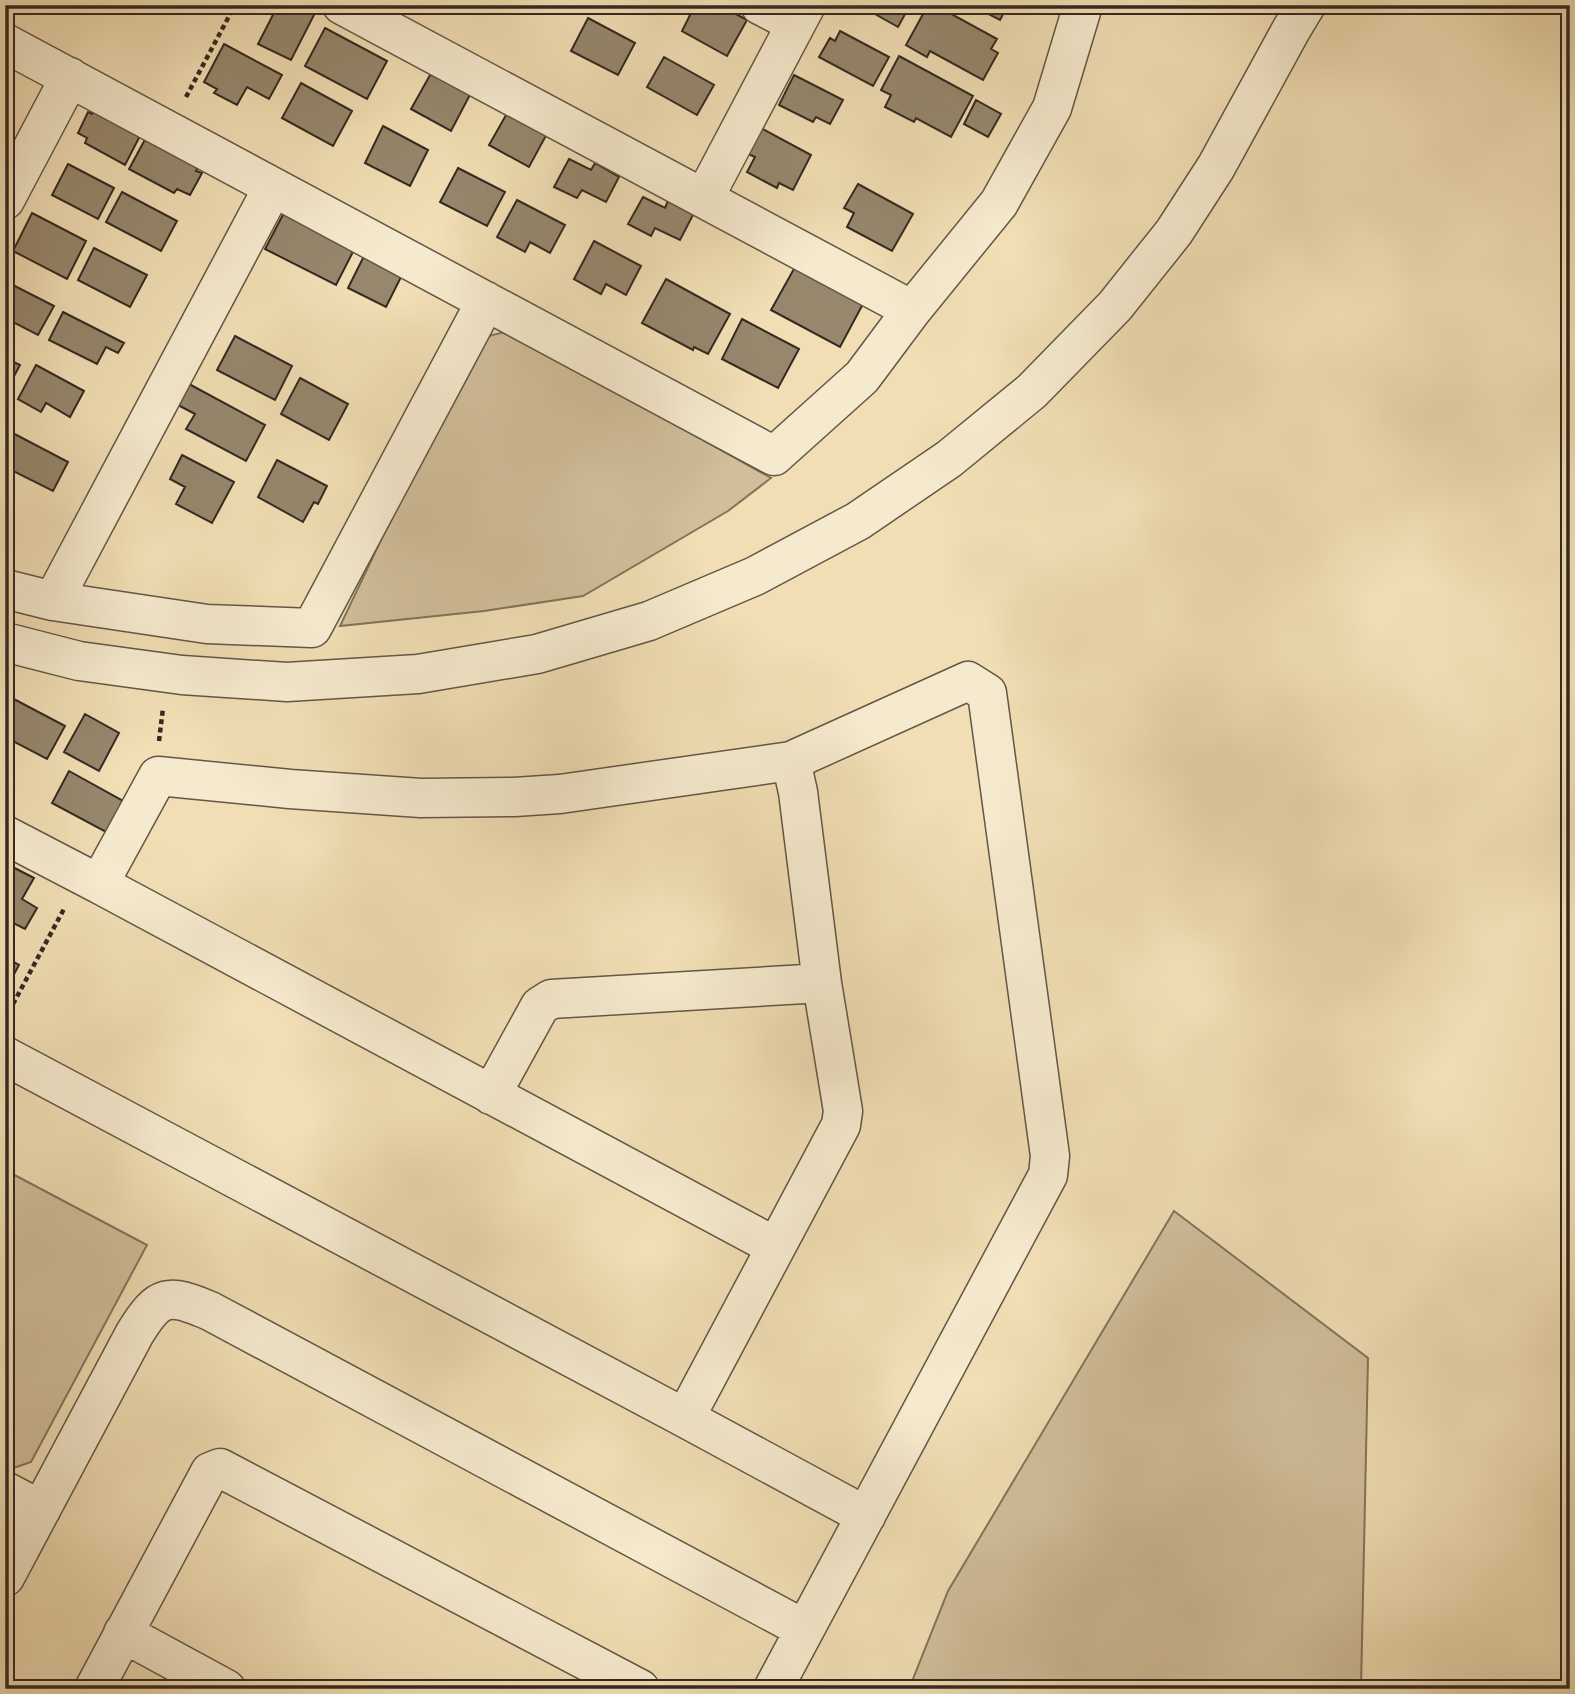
<svg xmlns="http://www.w3.org/2000/svg" width="1575" height="1694" font-family="'Libre Caslon Text',serif">
	<style>
		.green { fill: #d1bf9b; stroke: #82745e; stroke-width: 2 }
		.building { fill: #96876d; stroke: #342921; stroke-width: 2 }
		.lines { fill: none; stroke-linecap: round; stroke-linejoin: round }
		.minor-casing { stroke: #635646; stroke-width: 41 }
		.path { stroke: #342921; stroke-width: 4.5; stroke-dasharray: 5 3.5; stroke-linecap: butt }
		.minor { stroke: #f6eace; stroke-width: 38 }
	</style>
	<rect width="100%" height="100%" fill="#f1deb4"/>
	<filter id="stains"><feTurbulence type="fractalNoise" baseFrequency=".00286" numOctaves="4"/><feColorMatrix values="0 0 0 0 .2 0 0 0 0 .09 0 0 0 0 .02 0 0 0 .5 -.17"/></filter>
	<radialGradient id="worn" r=".72"><stop offset=".6" stop-color="#630" stop-opacity="0"/><stop offset="1" stop-color="#630" stop-opacity=".3"/></radialGradient>
	<!-- green -->
	<path class="green" d="M 508,331 L 771,478 L 728,511 L 583,596 L 484,611 L 340,626 L 477,339 Z
		M 5,1170 L 147,1245 L 31,1462 L 5,1471 Z
		M 1174,1211 L 1368,1358 L 1361,1689 L 909,1689 L 948,1591 Z"/>
	<!-- building -->
	<path class="building" d="M 278,5 L 301,5 L 315,13 L 291,60 L 258,44 Z
		M 632,5 L 654,5 L 649,14 Z
		M 695,5 L 719,5 L 747,20 L 727,56 L 682,31 Z
		M 859,5 L 910,5 L 898,27 Z
		M 928,5 L 935,5 L 997,39 L 991,49 L 998,53 L 983,80 L 930,51 L 927,57 L 906,45 Z
		M 971,5 L 1008,5 L 1000,20 Z
		M 588,18 L 635,43 L 618,75 L 571,51 Z
		M 325,28 L 387,61 L 367,99 L 305,66 Z
		M 840,31 L 889,57 L 873,86 L 819,57 L 830,38 L 835,41 Z
		M 224,44 L 282,75 L 269,99 L 247,87 L 237,105 L 214,93 L 217,89 L 204,82 Z
		M 899,56 L 973,96 L 951,137 L 916,118 L 914,122 L 885,107 L 891,95 L 881,90 Z
		M 664,57 L 714,85 L 697,115 L 647,87 Z
		M 434,68 L 473,89 L 451,131 L 411,109 Z
		M 794,75 L 843,100 L 830,124 L 816,117 L 813,122 L 779,105 Z
		M 301,83 L 352,111 L 333,146 L 282,118 Z
		M 976,100 L 1001,114 L 988,137 L 964,124 Z
		M 96,105 L 143,130 L 125,165 L 85,143 L 87,138 L 78,133 L 88,112 L 92,114 Z
		M 510,108 L 549,130 L 529,167 L 489,145 Z
		M 383,126 L 428,150 L 410,186 L 365,163 Z
		M 757,126 L 811,155 L 793,190 L 779,183 L 777,188 L 747,172 L 755,157 L 744,152 Z
		M 148,134 L 198,167 L 196,171 L 202,173 L 190,195 L 177,189 L 174,193 L 129,169 Z
		M 569,159 L 591,170 L 595,163 L 619,177 L 606,202 L 582,190 L 577,198 L 554,187 Z
		M 68,164 L 114,188 L 98,219 L 52,195 Z
		M 458,168 L 505,192 L 487,226 L 440,202 Z
		M 858,184 L 913,214 L 892,251 L 847,227 L 854,213 L 844,208 Z
		M 122,192 L 177,221 L 161,251 L 106,222 Z
		M 643,197 L 665,208 L 668,201 L 693,215 L 680,240 L 655,228 L 651,236 L 628,224 Z
		M 517,200 L 565,225 L 550,253 L 530,242 L 525,252 L 497,237 Z
		M 287,207 L 357,244 L 336,285 L 265,249 Z
		M 32,213 L 86,241 L 67,279 L 13,251 Z
		M 594,241 L 641,266 L 626,295 L 606,284 L 601,294 L 574,279 Z
		M 94,248 L 147,275 L 130,307 L 78,280 Z
		M 366,252 L 404,271 L 386,307 L 348,288 Z
		M 795,267 L 863,304 L 840,347 L 771,310 Z
		M 666,279 L 730,314 L 708,354 L 694,347 L 693,350 L 642,323 Z
		M 5,281 L 54,306 L 38,335 L 5,318 Z
		M 63,312 L 124,343 L 118,353 L 106,347 L 97,364 L 49,340 Z
		M 742,319 L 799,349 L 778,388 L 722,359 Z
		M 235,336 L 292,366 L 275,400 L 217,370 Z
		M 5,358 L 20,365 L 5,393 Z
		M 36,365 L 84,391 L 70,417 L 46,403 L 41,412 L 18,399 Z
		M 300,378 L 348,404 L 329,440 L 281,414 Z
		M 189,384 L 265,425 L 246,461 L 186,429 L 195,414 L 178,405 Z
		M 7,430 L 68,462 L 53,491 L 5,467 L 5,433 Z
		M 182,455 L 234,482 L 212,523 L 176,504 L 185,487 L 170,479 Z
		M 277,460 L 327,486 L 318,504 L 314,502 L 303,522 L 258,497 Z
		M 10,697 L 65,726 L 47,759 L 5,737 L 5,706 Z
		M 85,714 L 119,733 L 99,771 L 64,752 Z
		M 69,771 L 123,801 L 106,832 L 52,803 Z
		M 5,863 L 34,878 L 22,899 L 37,908 L 25,929 L 5,919 Z
		M 5,957 L 19,965 L 5,991 Z"/>
	<g class="lines">
		<!-- minor casing -->
		<g class="minor-casing">
			<path id="minor" d="M 342,5 L 912,310
				M 760,5 L 796,24
				M 5,43 L 774,456 L 862,377 L 912,310 L 999,203 L 1052,108 L 1083,5
				M 704,198 L 806,5
				M 5,200 L 70,77
				M 5,589 L 53,601 L 207,624 L 312,628 L 486,301
				M 53,601 L 273,187
				M 5,642 L 79,661 L 182,675 L 287,682 L 418,674 L 537,654 L 649,621 L 755,576 L 858,521 L 949,459 L 1032,391 L 1115,306 L 1174,232 L 1216,167 L 1291,30 L 1306,5
				M 5,835 L 99,884 L 158,776 L 290,789 L 421,798 L 514,797 L 560,794 L 791,761 L 968,681 L 987,693 L 1050,1156 L 1048,1175 L 773,1689
				M 99,884 L 776,1247
				M 5,1056 L 685,1418 L 866,1516
				M 491,1095 L 540,1006 L 551,999 L 822,983
				M 685,1418 L 841,1125 L 843,1111 L 822,983 L 798,792 L 791,761
				M 5,1491 L 41,1510
				M 5,1577 L 135,1333 C 159,1294 168,1293 210,1311 L 804,1629
				M 123,1633 L 226,1689
				M 94,1689 L 210,1472 L 220,1468 L 640,1689"/>
		</g>
		<!-- path -->
		<path class="path" d="M 186,97 L 235,5
			M 159,741 L 163,708
			M 5,1019 L 65,907"/>
		<!-- minor -->
		<use href="#minor" class="minor"/>
	</g>
	<!-- margin -->
	<rect width="1575" height="1694" fill="none" stroke="#f1deb4" stroke-width="28"/>
	<rect x="7" y="7" width="1561" height="1680" fill="none" stroke="#342921" stroke-width="3.5"/>
	<rect x="14" y="14" width="1547" height="1666" fill="none" stroke="#342921" stroke-width="2"/>
	<rect width="100%" height="100%" filter="url(#stains)"/>
	<rect width="100%" height="100%" fill="url(#worn)"/>
</svg>
